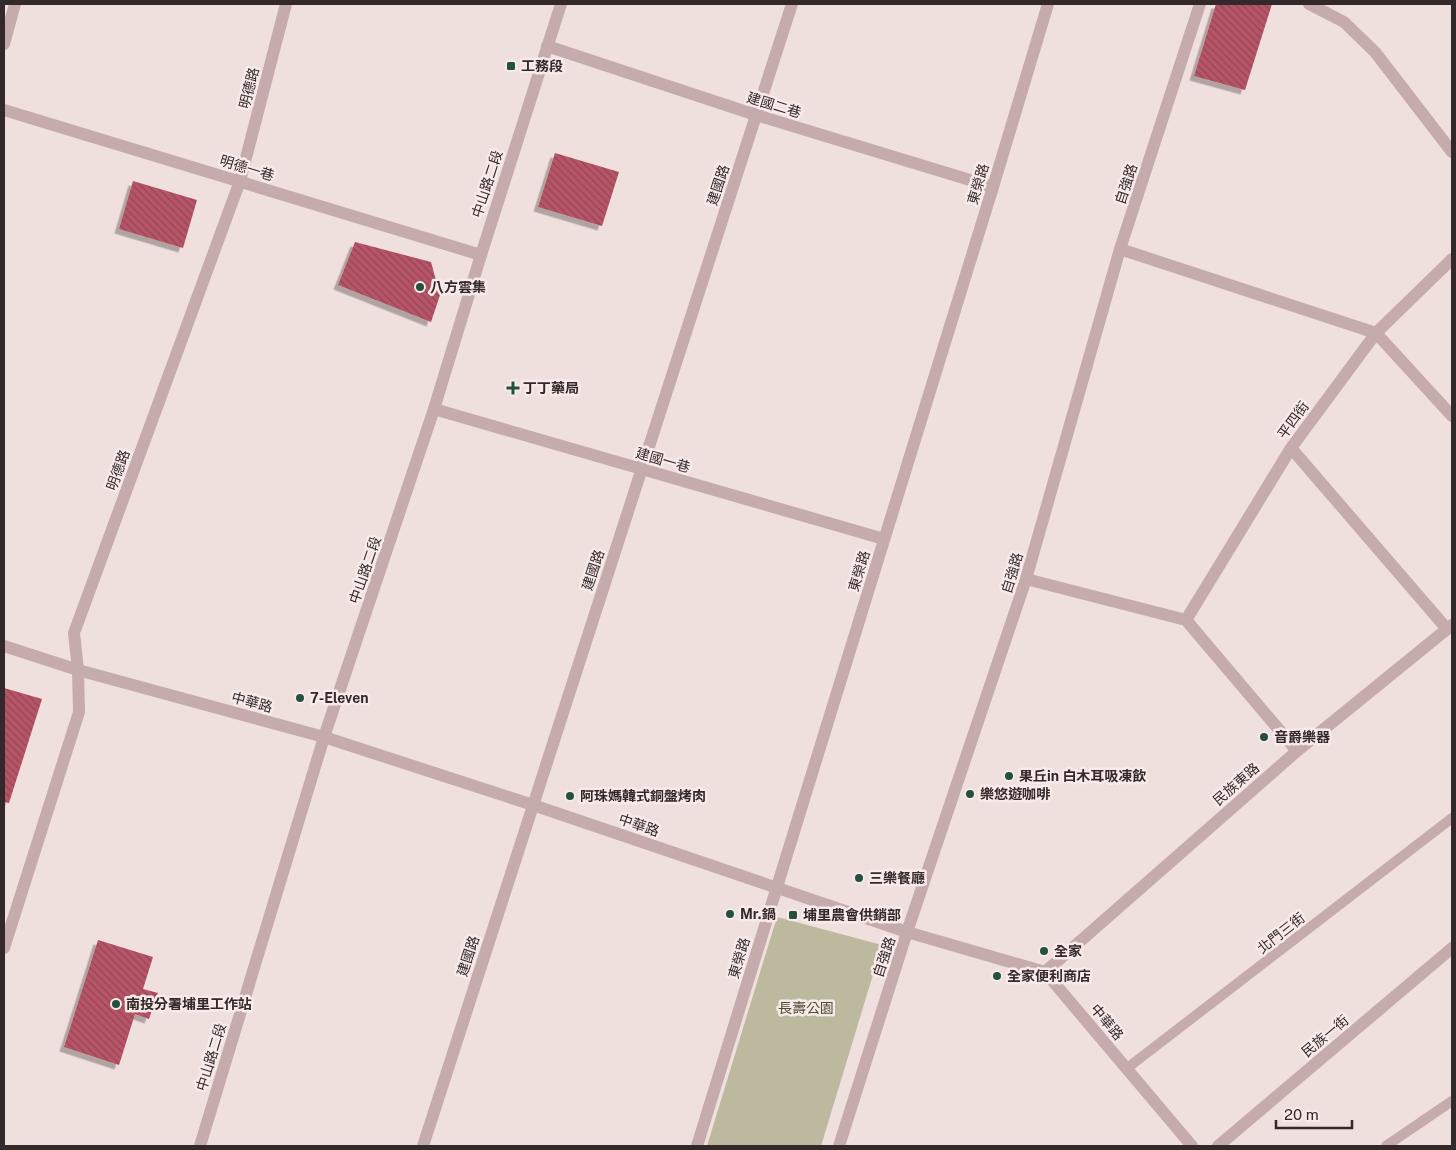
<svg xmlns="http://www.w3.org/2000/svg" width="1456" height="1150" font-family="'Public Sans','Noto Sans TC',sans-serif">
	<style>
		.park { fill: #bcb99f }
		.building { fill: url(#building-back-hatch); filter: url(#shadow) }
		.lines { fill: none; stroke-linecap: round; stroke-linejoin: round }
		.service { stroke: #c5abab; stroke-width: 10 }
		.minor { stroke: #c5abab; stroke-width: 12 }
		.tertiary { stroke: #c5abab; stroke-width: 12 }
		.poi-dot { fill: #24503f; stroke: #f7eae9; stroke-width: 2 }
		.labels { text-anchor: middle; stroke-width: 5; stroke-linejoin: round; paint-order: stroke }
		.poi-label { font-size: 14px; font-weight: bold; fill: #34292a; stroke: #f7eae9; text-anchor: start }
		.street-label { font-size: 14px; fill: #34292a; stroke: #f7eae9 }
		.park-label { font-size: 14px; fill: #4f4d30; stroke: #f7eae9 }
	</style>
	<defs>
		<pattern id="building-back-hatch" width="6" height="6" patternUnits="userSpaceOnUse" patternTransform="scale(1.25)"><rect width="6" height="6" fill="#b65468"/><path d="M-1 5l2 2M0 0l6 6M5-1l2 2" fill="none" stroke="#954656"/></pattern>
		<filter id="shadow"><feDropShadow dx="-4.5" dy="4.5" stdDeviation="0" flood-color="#0004"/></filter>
	</defs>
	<rect width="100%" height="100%" fill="#efdfdd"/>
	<!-- park -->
	<path class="park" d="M 777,917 L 882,945 L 821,1146 L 707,1146 Z"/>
	<!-- building -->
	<path class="building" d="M 1216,4 L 1272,4 L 1245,90 L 1194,76 Z
		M 555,153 L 619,172 L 602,226 L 538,207 Z
		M 133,181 L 197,200 L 183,248 L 119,229 Z
		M 355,242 L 431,262 L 440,295 L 431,322 L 338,285 Z
		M 4,688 L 42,699 L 9,803 L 4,802 Z
		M 98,940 L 153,957 L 143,989 L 158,993 L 149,1019 L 135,1014 L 119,1065 L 64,1047 Z"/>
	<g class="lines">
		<!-- service -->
		<path class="service" d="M 1126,1069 L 1452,818
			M 1386,1146 L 1452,1101"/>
		<!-- minor -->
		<path class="minor" d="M 1309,4 L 1344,22 L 1375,52 L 1452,152
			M 4,44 L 15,4
			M 547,46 L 756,115 L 993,187
			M 4,110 L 481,255
			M 1120,249 L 1376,333 L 1452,416
			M 434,409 L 884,539
			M 1291,448 L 1447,629
			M 1026,579 L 1186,620 L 1297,751
			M 1186,620 L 1291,448 L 1376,333 L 1452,259
			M 4,646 L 78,670 L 324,737 L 533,805 L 907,932 L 1045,972 L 1192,1146
			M 4,948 L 79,712 L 78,670 L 74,633 L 240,181 L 286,4
			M 1045,972 L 1297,751 L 1452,625
			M 423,1146 L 792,4
			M 697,1146 L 993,187 L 1048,4
			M 839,1146 L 907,932 L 1026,579 L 1120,249 L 1200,4
			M 1218,1146 L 1452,948"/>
		<!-- tertiary -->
		<path class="tertiary" d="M 200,1146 L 324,737 L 434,409 L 481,255 L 561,4"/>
	</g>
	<!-- markers -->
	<g class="poi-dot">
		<rect x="506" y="61" width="10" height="10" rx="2.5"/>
		<circle cx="420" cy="287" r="5"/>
		<path d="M510.5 380.5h5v5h5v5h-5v5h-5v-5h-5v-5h5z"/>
		<circle cx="300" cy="698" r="5"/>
		<circle cx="1264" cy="737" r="5"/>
		<circle cx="1009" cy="776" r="5"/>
		<circle cx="970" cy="794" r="5"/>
		<circle cx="570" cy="796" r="5"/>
		<circle cx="859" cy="878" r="5"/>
		<circle cx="730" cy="914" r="5"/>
		<rect x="788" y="910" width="10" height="10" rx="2.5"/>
		<circle cx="1044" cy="951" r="5"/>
		<circle cx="997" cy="976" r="5"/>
		<circle cx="116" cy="1004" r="5"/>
	</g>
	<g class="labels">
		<!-- poi labels -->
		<g class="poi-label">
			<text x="521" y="71">工務段</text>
			<text x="430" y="292">八方雲集</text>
			<text x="523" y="393">丁丁藥局</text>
			<text x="310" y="703">7-Eleven</text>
			<text x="1274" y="742">音爵樂器</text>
			<text x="1019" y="781">果丘in 白木耳吸凍飲</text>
			<text x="980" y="799">樂悠遊咖啡</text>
			<text x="580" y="801">阿珠媽韓式銅盤烤肉</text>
			<text x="869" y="883">三樂餐廳</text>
			<text x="740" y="919">Mr.鍋</text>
			<text x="803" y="920">埔里農會供銷部</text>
			<text x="1054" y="956">全家</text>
			<text x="1007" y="981">全家便利商店</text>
			<text x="126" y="1009">南投分署埔里工作站</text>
		</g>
		<!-- street labels -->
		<g class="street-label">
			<text transform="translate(249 88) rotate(-76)" y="5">明德路</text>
			<text transform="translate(774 105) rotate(17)" y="5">建國二巷</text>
			<text transform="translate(247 168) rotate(17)" y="5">明德一巷</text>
			<text transform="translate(487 184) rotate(-72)" y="5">中山路二段</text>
			<text transform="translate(978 184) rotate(-73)" y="5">東榮路</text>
			<text transform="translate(1126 184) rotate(-72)" y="5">自強路</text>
			<text transform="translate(718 185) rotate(-72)" y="5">建國路</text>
			<text transform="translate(1293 420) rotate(-54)" y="5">平四街</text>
			<text transform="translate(663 460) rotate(16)" y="5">建國一巷</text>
			<text transform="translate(118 470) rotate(-70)" y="5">明德路</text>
			<text transform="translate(365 570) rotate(-71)" y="5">中山路二段</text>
			<text transform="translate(593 570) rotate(-72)" y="5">建國路</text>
			<text transform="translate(859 571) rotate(-73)" y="5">東榮路</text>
			<text transform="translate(1012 573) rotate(-73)" y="5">自強路</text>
			<text transform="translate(252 702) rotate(15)" y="5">中華路</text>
			<text transform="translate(1236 784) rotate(-41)" y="5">民族東路</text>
			<text transform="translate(639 825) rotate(19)" y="5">中華路</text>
			<text transform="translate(1281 933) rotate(-38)" y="5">北門三街</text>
			<text transform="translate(468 956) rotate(-72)" y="5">建國路</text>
			<text transform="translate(884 957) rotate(-72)" y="5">自強路</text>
			<text transform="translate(739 958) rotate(-73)" y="5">東榮路</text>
			<text transform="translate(1107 1022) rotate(50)" y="5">中華路</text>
			<text transform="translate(1325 1036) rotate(-40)" y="5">民族一街</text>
			<text transform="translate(211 1057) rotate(-73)" y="5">中山路二段</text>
		</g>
		<!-- park labels -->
		<g class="park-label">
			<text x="806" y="1013">長壽公園</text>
		</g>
	</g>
	<!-- border -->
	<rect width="1456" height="1150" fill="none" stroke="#34292a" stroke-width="10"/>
	<!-- scale -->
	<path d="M1276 1120v8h76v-8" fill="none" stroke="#34292a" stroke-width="2.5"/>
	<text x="1284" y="1120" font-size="15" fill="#34292a" stroke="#f7eae9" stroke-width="4" paint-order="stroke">20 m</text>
</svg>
